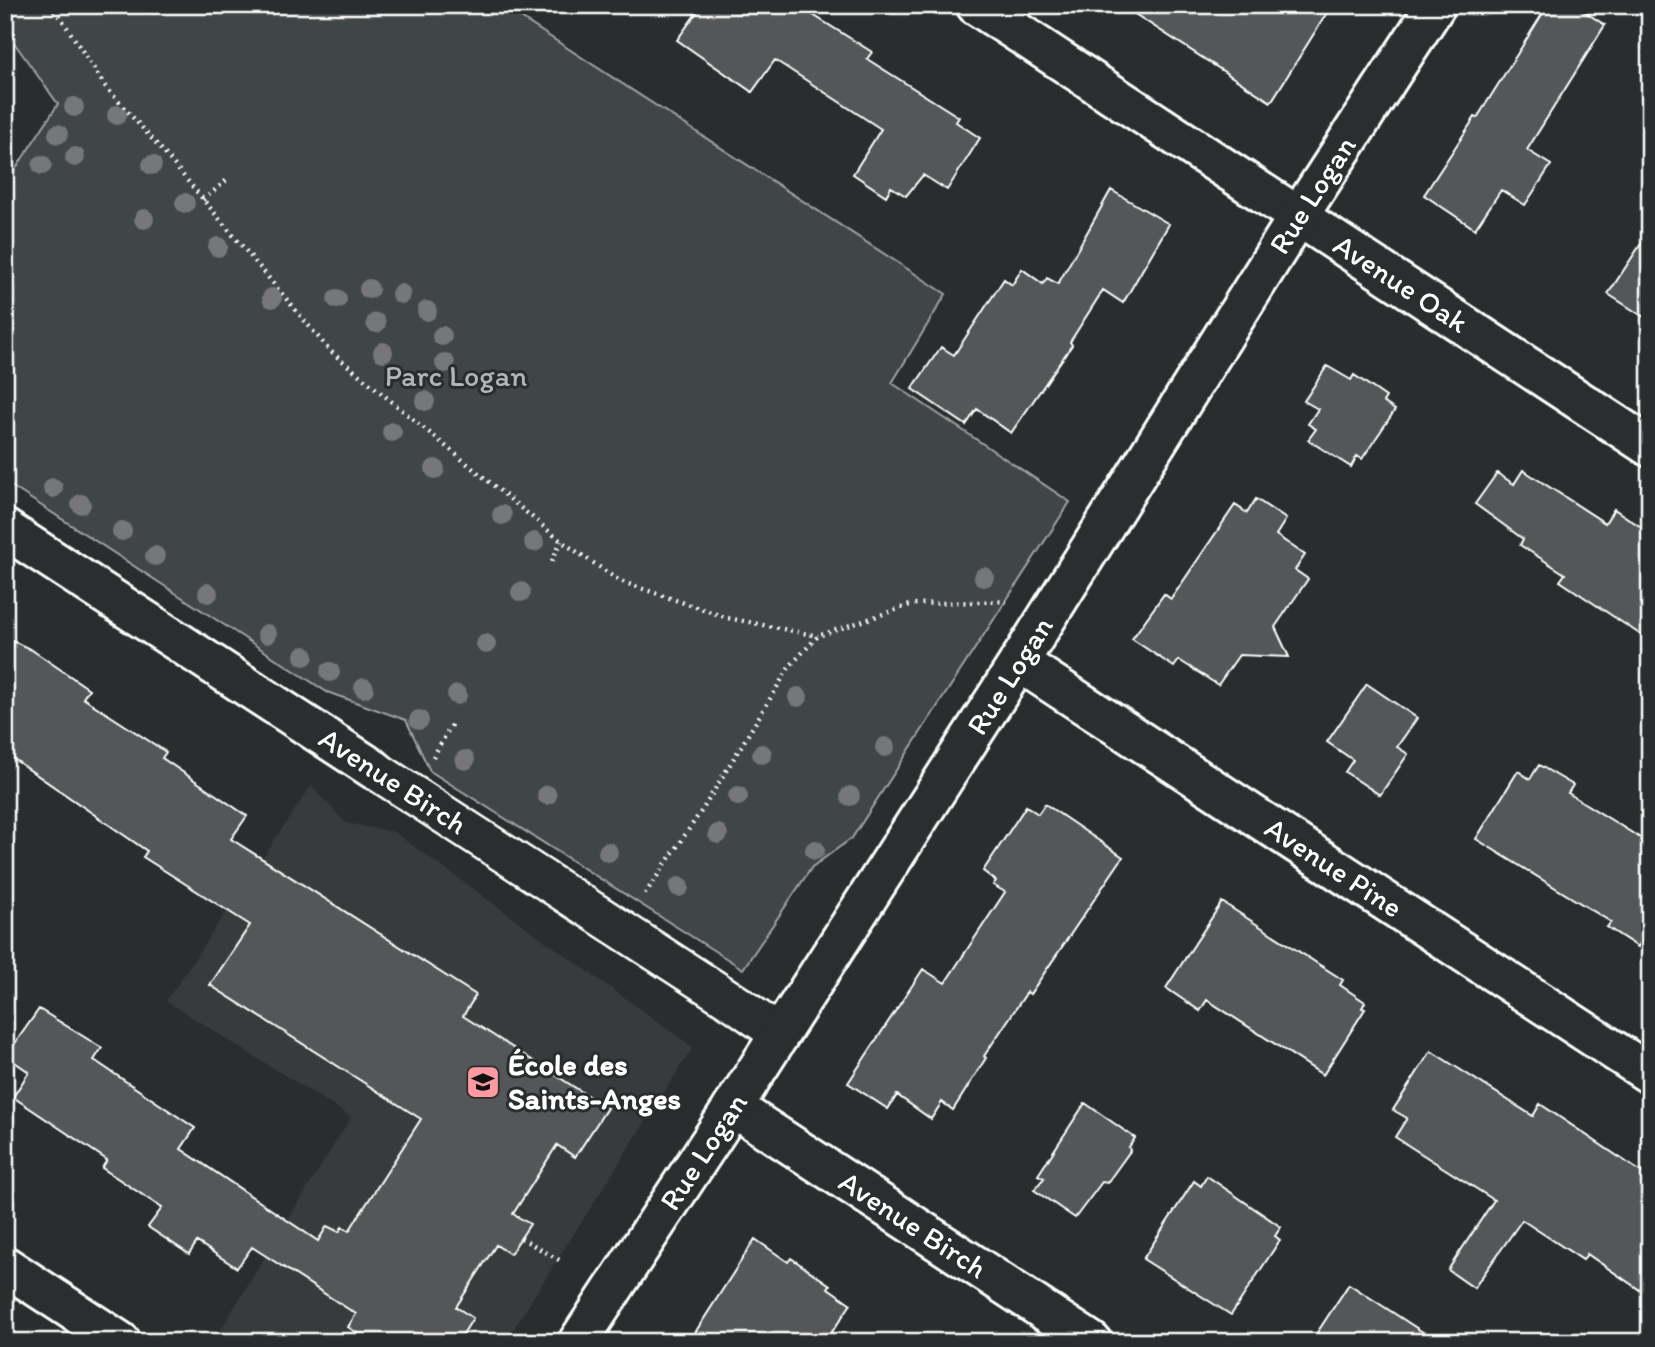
<svg xmlns="http://www.w3.org/2000/svg" width="1655" height="1347" font-family="Itim,sans-serif">
	<style>
		.built { fill: #373a3b }
		.green { fill: #414445; stroke: #a0a2a2; stroke-width: 2 }
		.building { fill: #555758; stroke: #fff; stroke-width: 2 }
		.lines { fill: none; stroke-linecap: round; stroke-linejoin: round }
		.pedestrian-casing { stroke: #fff; stroke-width: 42 }
		.minor-casing { stroke: #fff; stroke-width: 44 }
		.path { stroke: #fff; stroke-width: 4.5; stroke-dasharray: 2 5; stroke-linecap: butt }
		.pedestrian { stroke: #2a2d2e; stroke-width: 37 }
		.minor { stroke: #2a2d2e; stroke-width: 38 }
		.tree { fill: #757778 }
		.labels { text-anchor: middle; stroke-width: 6; stroke-linejoin: round; paint-order: stroke }
		.street-label { font-size: 30px; fill: #fff; stroke: #2a2d2e }
		.park-label { font-size: 30px; fill: #b3b4b5; stroke: #2a2d2e }
		.poi-label { font-size: 30px; font-weight: bold; fill: #fff; stroke: #2a2d2e; text-anchor: start }
	</style>
	<rect width="100%" height="100%" fill="#2a2d2e"/>
	<filter id="ink" filterUnits="userSpaceOnUse"><feTurbulence type="fractalNoise" baseFrequency=".0143" numOctaves="2"/><feDisplacementMap in="SourceGraphic" scale="14" xChannelSelector="R" yChannelSelector="G"/><feConvolveMatrix kernelMatrix="1 2 1 2 8 2 1 2 1" color-interpolation-filters="sRGB"/></filter>
	<g filter="url(#ink)">
		<!-- built -->
		<path class="built" d="M 311,786 L 346,823 L 394,832 L 693,1047 L 505,1342 L 213,1342 L 351,1117 L 166,1001 Z"/>
		<!-- green -->
		<path class="green" d="M 5,5 L 104,5 L 118,14 L 124,5 L 501,5 L 946,294 L 892,383 L 1070,502 L 852,838 L 812,867 L 743,969 L 430,771 L 406,720 L 327,692 L 5,482 L 5,185 L 58,104 L 5,30 Z"/>
		<!-- building -->
		<path class="building" d="M 702,5 L 797,5 L 872,52 L 867,59 L 959,117 L 956,122 L 980,138 L 947,190 L 923,175 L 906,196 L 891,187 L 886,196 L 853,174 L 881,129 L 775,60 L 752,92 L 677,40 Z
			M 1121,5 L 1332,5 L 1271,102 Z
			M 1548,5 L 1574,5 L 1605,25 L 1527,150 L 1551,165 L 1525,205 L 1501,190 L 1475,229 L 1424,195 L 1475,117 L 1477,118 Z
			M 1111,190 L 1169,224 L 1123,303 L 1103,290 L 1070,342 L 1072,345 L 1011,433 L 977,409 L 966,425 L 912,389 L 941,347 L 954,355 L 1004,279 L 1012,285 L 1022,269 L 1043,284 L 1047,278 L 1058,284 Z
			M 1650,230 L 1650,321 L 1608,294 Z
			M 1327,366 L 1351,380 L 1354,375 L 1386,397 L 1383,402 L 1395,410 L 1362,459 L 1357,456 L 1351,467 L 1308,440 L 1316,429 L 1308,424 L 1318,409 L 1304,401 Z
			M 1523,470 L 1605,523 L 1614,509 L 1650,533 L 1650,641 L 1560,581 L 1565,574 L 1520,545 L 1523,539 L 1475,504 L 1497,473 L 1514,484 Z
			M 1256,499 L 1286,519 L 1276,535 L 1305,555 L 1295,570 L 1308,579 L 1275,627 L 1289,657 L 1239,655 L 1218,685 L 1179,660 L 1174,667 L 1132,639 L 1164,594 L 1171,599 L 1235,505 L 1247,513 Z
			M 5,637 L 32,650 L 89,689 L 83,698 L 166,752 L 162,758 L 247,816 L 231,839 L 476,995 L 463,1016 L 607,1108 L 575,1157 L 557,1145 L 513,1214 L 530,1224 L 510,1254 L 496,1245 L 456,1307 L 473,1318 L 458,1342 L 371,1342 L 348,1327 L 356,1314 L 252,1247 L 237,1268 L 197,1242 L 189,1254 L 148,1227 L 162,1208 L 102,1168 L 107,1160 L 13,1097 L 29,1072 L 6,1056 L 39,1009 L 102,1048 L 94,1060 L 195,1128 L 181,1149 L 318,1241 L 327,1226 L 339,1232 L 342,1227 L 349,1231 L 421,1119 L 210,985 L 250,925 L 143,857 L 147,851 L 5,753 Z
			M 1367,684 L 1417,718 L 1397,747 L 1408,754 L 1380,795 L 1345,772 L 1353,760 L 1327,742 Z
			M 1539,765 L 1573,785 L 1568,793 L 1650,844 L 1650,945 L 1642,940 L 1638,947 L 1607,927 L 1611,922 L 1476,839 L 1518,771 L 1530,779 Z
			M 1045,804 L 1123,857 L 1030,994 L 1027,992 L 984,1056 L 986,1058 L 953,1110 L 942,1102 L 931,1119 L 897,1095 L 888,1109 L 848,1083 L 923,969 L 945,983 L 1005,892 L 993,885 L 996,881 L 983,871 L 1026,806 L 1038,814 Z
			M 1222,902 L 1343,980 L 1340,985 L 1365,1002 L 1362,1008 L 1365,1009 L 1323,1075 L 1207,1000 L 1200,1011 L 1166,988 Z
			M 1431,1051 L 1533,1116 L 1540,1104 L 1650,1178 L 1650,1297 L 1587,1254 L 1583,1260 L 1522,1220 L 1474,1288 L 1448,1270 L 1494,1200 L 1395,1137 L 1407,1118 L 1393,1110 Z
			M 1085,1103 L 1135,1138 L 1129,1147 L 1130,1151 L 1107,1183 L 1102,1182 L 1075,1218 L 1034,1190 L 1044,1178 L 1038,1175 Z
			M 1207,1176 L 1281,1227 L 1275,1236 L 1280,1240 L 1231,1315 L 1143,1259 L 1194,1181 L 1201,1186 Z
			M 755,1239 L 788,1262 L 791,1258 L 830,1285 L 828,1288 L 851,1304 L 825,1342 L 689,1342 Z
			M 1349,1284 L 1438,1342 L 1311,1342 Z"/>
		<g class="lines">
			<!-- pedestrian casing -->
			<g class="pedestrian-casing">
				<path id="pedestrian" d="M 375,770 L 738,1005 L 779,1034"/>
			</g>
			<!-- minor casing -->
			<g class="minor-casing">
				<g id="minor">
					<path id="s1" d="M 976,5 L 1650,447"/>
					<path d="M 5,529 L 375,770"/>
					<path id="s2" d="M 1019,662 L 1650,1074"/>
					<path id="s3" d="M 733,1107 L 1092,1342"/>
					<path d="M 5,1266 L 121,1342"/>
					<path id="s4" d="M 578,1342 L 733,1107 L 1019,662 L 1298,217 L 1436,5"/>
				</g>
			</g>
			<!-- path -->
			<path class="path" d="M 49,5 L 63,21 L 105,86 L 161,149 L 329,350 L 561,541 L 620,581 L 728,618 L 818,636
				M 203,200 L 227,180
				M 552,561 L 561,541
				M 433,757 L 452,724
				M 645,894 L 704,807 L 790,666 L 818,636 L 913,604 L 1007,601
				M 521,1238 L 561,1261"/>
			<!-- pedestrian -->
			<use href="#pedestrian" class="pedestrian"/>
			<!-- minor -->
			<use href="#minor" class="minor"/>
		</g>
		<!-- trees -->
		<g class="tree">
			<circle cx="74" cy="107" r="10"/>
			<circle cx="117" cy="115" r="10"/>
			<circle cx="58" cy="134" r="10"/>
			<circle cx="75" cy="157" r="10"/>
			<circle cx="42" cy="165" r="10"/>
			<circle cx="152" cy="165" r="10"/>
			<circle cx="185" cy="203" r="10"/>
			<circle cx="144" cy="219" r="10"/>
			<circle cx="218" cy="247" r="10"/>
			<circle cx="369" cy="289" r="10"/>
			<circle cx="401" cy="294" r="10"/>
			<circle cx="272" cy="298" r="10"/>
			<circle cx="337" cy="299" r="10"/>
			<circle cx="427" cy="311" r="10"/>
			<circle cx="376" cy="323" r="10"/>
			<circle cx="442" cy="336" r="10"/>
			<circle cx="383" cy="352" r="10"/>
			<circle cx="445" cy="363" r="10"/>
			<circle cx="425" cy="401" r="10"/>
			<circle cx="392" cy="432" r="10"/>
			<circle cx="435" cy="469" r="10"/>
			<circle cx="53" cy="488" r="10"/>
			<circle cx="81" cy="504" r="10"/>
			<circle cx="502" cy="515" r="10"/>
			<circle cx="122" cy="531" r="10"/>
			<circle cx="534" cy="542" r="10"/>
			<circle cx="155" cy="556" r="10"/>
			<circle cx="984" cy="577" r="10"/>
			<circle cx="521" cy="592" r="10"/>
			<circle cx="208" cy="593" r="10"/>
			<circle cx="267" cy="634" r="10"/>
			<circle cx="486" cy="644" r="10"/>
			<circle cx="304" cy="656" r="10"/>
			<circle cx="330" cy="672" r="10"/>
			<circle cx="364" cy="688" r="10"/>
			<circle cx="457" cy="695" r="10"/>
			<circle cx="798" cy="697" r="10"/>
			<circle cx="419" cy="720" r="10"/>
			<circle cx="885" cy="747" r="10"/>
			<circle cx="762" cy="754" r="10"/>
			<circle cx="465" cy="760" r="10"/>
			<circle cx="547" cy="795" r="10"/>
			<circle cx="738" cy="796" r="10"/>
			<circle cx="850" cy="796" r="10"/>
			<circle cx="718" cy="834" r="10"/>
			<circle cx="815" cy="850" r="10"/>
			<circle cx="608" cy="852" r="10"/>
			<circle cx="679" cy="887" r="10"/>
		</g>
	</g>
	<!-- icons -->
	<defs>
		<g id="school-square" transform="scale(1.75)"><rect x="-9" y="-9" width="18" height="18" rx="4" fill="#ff9aa2" stroke="#2a2d2e"/><path d="M0-5L7-2L0 1L-7-2ZM-4 1L0 2.5L4 1V4Q0 6-4 4Z" fill="#111"/></g>
	</defs>
	<g fill-rule="evenodd">
		<use href="#school-square" x="483" y="1082"/>
	</g>
	<g class="labels">
		<!-- street labels -->
		<g class="street-label">
			<text dy="10" stroke="none"><textPath href="#s4" startOffset="1362">Rue Logan</textPath></text>
			<text dy="10" stroke="none"><textPath href="#s1" startOffset="508">Avenue Oak</textPath></text>
			<text dy="10" stroke="none"><textPath href="#s4" startOffset="794">Rue Logan</textPath></text>
			<text transform="translate(393 781) rotate(33)" y="10">Avenue Birch</text>
			<text dy="10" stroke="none"><textPath href="#s2" startOffset="376">Avenue Pine</textPath></text>
			<text dy="10" stroke="none"><textPath href="#s4" startOffset="228">Rue Logan</textPath></text>
			<text dy="10" stroke="none"><textPath href="#s3" startOffset="215">Avenue Birch</textPath></text>
		</g>
		<!-- park labels -->
		<g class="park-label">
			<text x="456" y="386">Parc Logan</text>
		</g>
		<!-- poi labels -->
		<g class="poi-label">
			<text x="508" y="1075">École des<tspan x="508" dy="34">Saints-Anges</tspan></text>
		</g>
	</g>
	<!-- margin -->
	<rect width="1655" height="1347" fill="none" stroke="#2a2d2e" stroke-width="28"/>
	<rect x="14" y="14" width="1627" height="1319" fill="none" stroke="#fff" stroke-width="2.5" filter="url(#ink)"/>
</svg>
